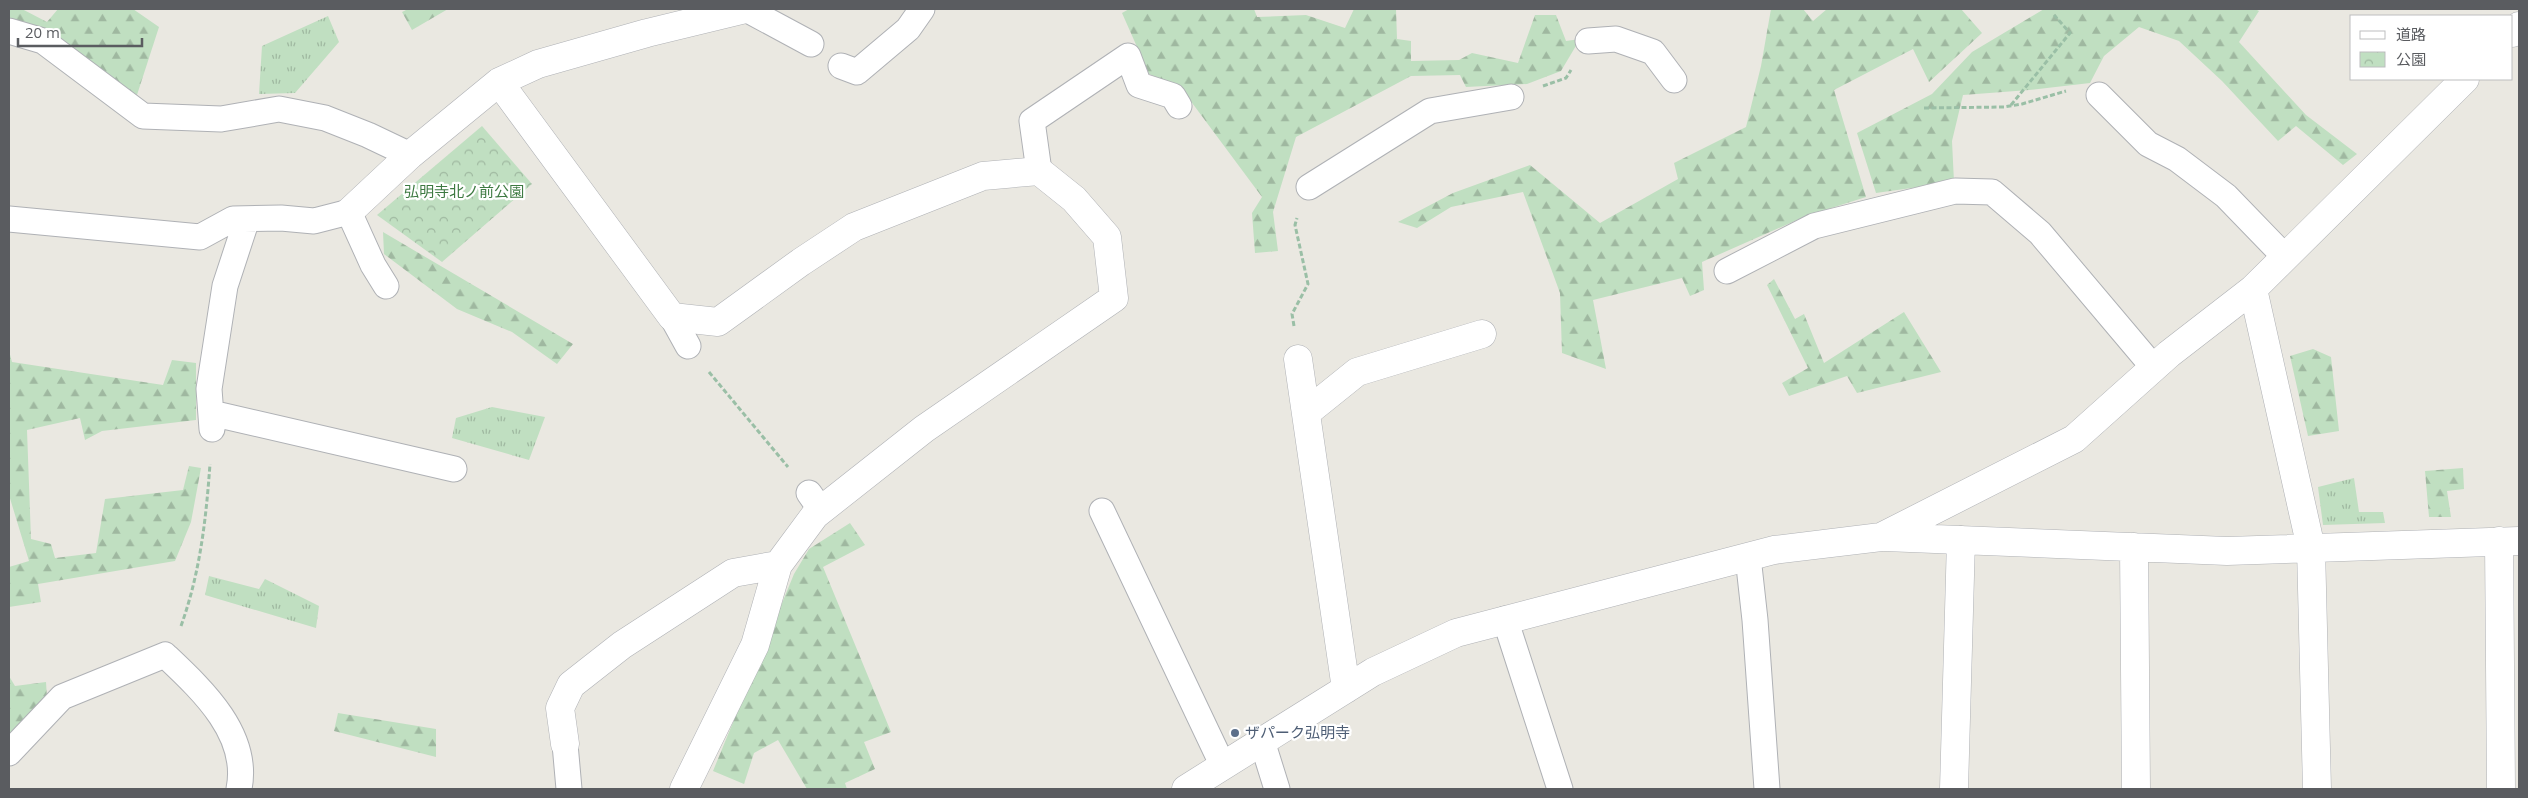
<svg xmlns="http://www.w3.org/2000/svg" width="2528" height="798" font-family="'Open Sans','Noto Sans JP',sans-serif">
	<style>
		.grass { fill: url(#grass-tufts) }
		.forest { fill: url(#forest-firs) }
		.park { fill: url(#park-crowns) }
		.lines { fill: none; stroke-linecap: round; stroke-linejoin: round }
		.lane-casing { stroke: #afb1b5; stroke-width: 27 }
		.street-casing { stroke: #afb1b5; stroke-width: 29 }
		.path { stroke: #9abfa6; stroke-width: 3; stroke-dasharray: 5 2.5; stroke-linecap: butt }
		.lane { stroke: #fff; stroke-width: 25 }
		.street { stroke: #fff; stroke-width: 28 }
		.service-dot { fill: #5c6f8a; stroke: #fff; stroke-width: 2 }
		.labels { text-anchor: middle; stroke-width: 4.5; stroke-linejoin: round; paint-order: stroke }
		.park-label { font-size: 15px; fill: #3e7a42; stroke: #fff }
		.service-label { font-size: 15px; fill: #4e5e75; stroke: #fff; text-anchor: start }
	</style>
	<defs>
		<pattern id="grass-tufts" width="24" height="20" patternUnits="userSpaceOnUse" patternTransform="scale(1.25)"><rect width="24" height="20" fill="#c0dfc1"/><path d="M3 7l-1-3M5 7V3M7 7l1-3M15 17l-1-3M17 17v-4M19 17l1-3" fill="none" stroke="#9fb8a0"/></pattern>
		<pattern id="forest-firs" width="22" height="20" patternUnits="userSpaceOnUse" patternTransform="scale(1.25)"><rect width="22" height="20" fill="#c0dfc1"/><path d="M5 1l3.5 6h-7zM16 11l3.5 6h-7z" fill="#9fb8a0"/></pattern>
		<pattern id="park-crowns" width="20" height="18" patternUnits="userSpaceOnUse" patternTransform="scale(1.25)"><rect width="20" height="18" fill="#c0dfc1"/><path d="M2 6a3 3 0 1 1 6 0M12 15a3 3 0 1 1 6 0" fill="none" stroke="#9fb8a0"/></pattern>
	</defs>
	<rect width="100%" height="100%" fill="#eae8e1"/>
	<!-- grass -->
	<path class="grass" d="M 328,16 L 339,42 L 295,93 L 259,94 L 262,46 Z
		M 492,407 L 545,417 L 529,460 L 452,438 L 456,418 Z
		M 2354,478 L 2359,512 L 2383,512 L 2385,523 L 2323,525 L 2318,487 Z
		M 209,576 L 259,589 L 265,579 L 319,606 L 316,628 L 205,595 Z"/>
	<!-- forest -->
	<path class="forest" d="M 9,9 L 22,9 L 47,22 L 58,9 L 133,9 L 159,27 L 136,98 L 9,22 Z
		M 408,9 L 448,9 L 412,30 L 402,12 Z
		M 1129,9 L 1254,9 L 1257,17 L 1306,15 L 1345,28 L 1354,9 L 1396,9 L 1397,39 L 1411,41 L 1411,61 L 1459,60 L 1472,53 L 1518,63 L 1535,15 L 1556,15 L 1566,41 L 1580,39 L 1561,71 L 1527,84 L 1466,87 L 1460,75 L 1411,76 L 1296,137 L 1273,212 L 1278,251 L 1255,253 L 1252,213 L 1262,197 L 1181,88 L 1149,74 L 1122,13 Z
		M 1771,9 L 1803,9 L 1813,21 L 1827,9 L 1961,9 L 1982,33 L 1929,82 L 1913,49 L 1834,90 L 1866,197 L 1806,216 L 1702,262 L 1704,290 L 1690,296 L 1682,278 L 1593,300 L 1606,369 L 1562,353 L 1560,293 L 1523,192 L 1451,207 L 1417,228 L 1398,222 L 1453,193 L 1530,165 L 1600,223 L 1678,179 L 1674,163 L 1746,127 L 1761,66 Z
		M 2044,9 L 2255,9 L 2259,11 L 2239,42 L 2306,115 L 2357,154 L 2343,165 L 2296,126 L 2278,141 L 2222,81 L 2179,41 L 2139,27 L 2104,56 L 2090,83 L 2029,90 L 1963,95 L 1952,141 L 1954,182 L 1876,193 L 1857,133 L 1932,94 L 1972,52 Z
		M 383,232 L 573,344 L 557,364 L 512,332 L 457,309 L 384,254 Z
		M 1774,279 L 1795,319 L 1804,314 L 1824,363 L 1904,312 L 1941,372 L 1857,393 L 1847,376 L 1789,396 L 1782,383 L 1808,368 L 1767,285 Z
		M 2313,349 L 2331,357 L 2339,431 L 2308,436 L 2290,356 Z
		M 9,351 L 12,362 L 163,385 L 172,360 L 196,363 L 196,420 L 102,431 L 85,440 L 80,418 L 27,430 L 31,539 L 51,544 L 55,558 L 96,553 L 105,499 L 183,490 L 189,466 L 201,468 L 191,522 L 175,561 L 38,584 L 41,602 L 9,607 L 9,567 L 29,561 L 9,495 Z
		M 2463,468 L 2464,489 L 2447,491 L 2451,517 L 2429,517 L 2425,471 Z
		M 850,523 L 865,545 L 823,567 L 891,732 L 864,742 L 875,769 L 845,783 L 847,789 L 807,789 L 778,740 L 754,753 L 744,784 L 713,771 L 794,574 L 809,549 Z
		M 9,676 L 15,686 L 46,682 L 47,698 L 9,737 Z
		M 338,713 L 436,729 L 436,757 L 334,731 Z"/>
	<!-- park -->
	<path class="park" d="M 482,126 L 532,184 L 442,262 L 377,215 Z"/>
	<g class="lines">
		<!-- lane casing -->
		<g class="lane-casing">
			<path id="lane" d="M 746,9 L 811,44
				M 9,31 L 43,41 L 143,116 L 221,119 L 279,109 L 325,118 L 368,135 L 410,155
				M 1588,41 L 1616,39 L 1653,52 L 1674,80
				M 841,66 L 857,72 L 908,29 L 922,9
				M 2099,95 L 2148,144 L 2177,159 L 2226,196 L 2285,257
				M 1039,171 L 1032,121 L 1128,56 L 1139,85 L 1173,96 L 1179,106
				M 1309,187 L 1430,111 L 1511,97
				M 9,219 L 200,237 L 233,219 L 281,218 L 314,221 L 349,212 L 373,265 L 386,286
				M 1727,271 L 1814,226 L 1955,191 L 1992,192 L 2040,233 L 2154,368
				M 672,317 L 688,346
				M 211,413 L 454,469
				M 212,429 L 209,389 L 225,286 L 247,219
				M 809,493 L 821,510
				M 1102,511 L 1223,766
				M 1748,557 L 1755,620 L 1767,789
				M 1505,619 L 1560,789
				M 1262,741 L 1277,789
				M 565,744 L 569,789
				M 9,753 L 62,697 L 165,655 C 202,690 250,734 239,789"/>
		</g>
		<!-- street casing -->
		<g class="street-casing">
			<path id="street" d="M 2512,33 L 2519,26
				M 499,82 L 672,317 L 718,322 L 801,262 L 854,227 L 983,176 L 1039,171 L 1074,199 L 1107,237 L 1114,298 L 924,429 L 815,515 L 778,565 L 755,645 L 684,789
				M 349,212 L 410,155 L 499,82 L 538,64 L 647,33 L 746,9
				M 2253,289 L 2311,548 L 2317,789
				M 1298,359 L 1346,689
				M 1306,413 L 1357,372 L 1482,334
				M 1885,537 L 2227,551 L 2519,541
				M 2499,541 L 2501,789
				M 2134,547 L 2136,789
				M 565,744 L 560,708 L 571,685 L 622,645 L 733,573 L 778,565
				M 1186,789 L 1373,672 L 1456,633 L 1774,550 L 1881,537 L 2074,439 L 2169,354 L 2253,289 L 2465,79
				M 1954,789 L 1961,540"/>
		</g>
		<!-- path -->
		<path class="path" d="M 1543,86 L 1566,78 L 1571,70
			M 2011,105 L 2070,33 L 2054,15
			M 1924,108 L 2004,107 L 2022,104 L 2066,91
			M 1294,326 L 1292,314 L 1308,284 L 1295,225 L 1297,218
			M 709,372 L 788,467
			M 181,626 C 200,573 206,520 210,464"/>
		<!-- lane -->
		<use href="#lane" class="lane"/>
		<!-- street -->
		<use href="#street" class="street"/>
	</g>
	<!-- markers -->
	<circle class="service-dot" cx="1235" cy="733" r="5"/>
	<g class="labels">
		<!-- park labels -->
		<g class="park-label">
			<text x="464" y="197">弘明寺北ノ前公園</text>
		</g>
		<!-- service labels -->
		<g class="service-label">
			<text x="1245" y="738">ザパーク弘明寺</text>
		</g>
	</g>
	<!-- border -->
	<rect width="2528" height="798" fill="none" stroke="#5a5c60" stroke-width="20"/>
	<!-- legend -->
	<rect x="2350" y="15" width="162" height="65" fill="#ffffff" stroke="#bdbebf"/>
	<rect x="2360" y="31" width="25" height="8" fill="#ffffff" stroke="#bdbebf"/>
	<text x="2396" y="40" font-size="15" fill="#5a5c60">道路</text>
	<rect x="2360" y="52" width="25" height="15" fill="url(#park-crowns)" stroke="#bdbebf"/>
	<text x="2396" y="65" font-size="15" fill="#5a5c60">公園</text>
	<!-- scale -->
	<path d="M18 38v8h124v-8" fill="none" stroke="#5a5c60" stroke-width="2.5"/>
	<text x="25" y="38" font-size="15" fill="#5a5c60" stroke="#ffffff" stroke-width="4" paint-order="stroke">20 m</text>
</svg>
